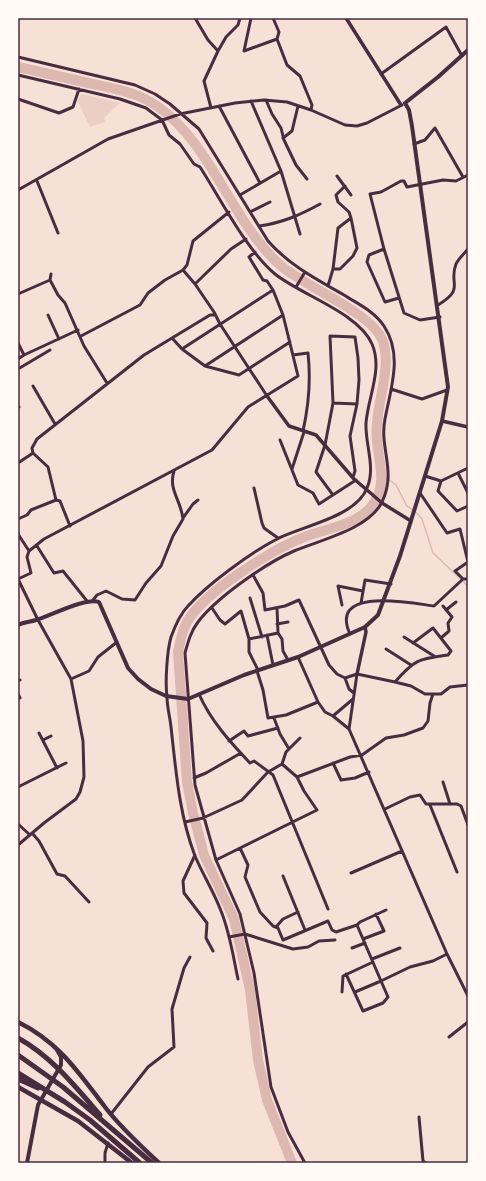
<svg xmlns="http://www.w3.org/2000/svg" width="486" height="1181" font-family="Lato,sans-serif">
	<style>
		.green { fill: #ebcfc5 }
		.lines { fill: none; stroke-linecap: round; stroke-linejoin: round }
		.stream { stroke: #dcb8b0; stroke-width: 1.5 }
		.river { stroke: #dcb8b0; stroke-width: 10 }
		.minor { stroke: #4a2c40; stroke-width: 3 }
		.tertiary { stroke: #4a2c40; stroke-width: 3.5 }
		.secondary { stroke: #4a2c40; stroke-width: 4 }
		.primary { stroke: #4a2c40; stroke-width: 4.5 }
		.motorway { stroke: #4a2c40; stroke-width: 5 }
		.neatline { fill: none; stroke: #4a2c40; stroke-width: 1.5 }
	</style>
	<rect width="100%" height="100%" fill="#f7e1d7"/>
	<!-- green -->
	<path class="green" d="M 83,94 L 120,103 L 104,118 L 105,122 L 90,127 L 78,102 L 80,95 Z"/>
	<g class="lines">
		<!-- stream -->
		<path class="stream" d="M 383,475 L 396,485 L 407,506 L 417,513 L 422,519 L 433,553 L 468,586"/>
		<!-- river -->
		<path class="river" d="M 18,67 C 40,72 62,77 84,82 C 108,88 136,91 157,106 C 213,145 230,220 280,265 C 305,287 370,312 382,339 C 394,368 373,409 377,441 C 379,463 387,483 374,503 C 361,524 329,528 307,536 C 274,548 204,592 187,622 C 182,631 180,642 178,652 L 187,782 L 193,813 L 204,855 L 234,919 L 250,990 L 258,1060 L 267,1100 L 292,1163"/>
		<!-- minor -->
		<path class="minor" d="M 195,18 L 208,40 L 218,51
			M 251,18 L 244,51 L 277,39
			M 273,18 L 279,32 L 277,39 L 287,65 L 300,76 L 312,105 L 311,110
			M 18,57 L 135,85 L 155,94 L 170,104 L 199,129 L 268,241 C 289,265 316,279 344,295 C 358,304 374,311 384,326 C 403,355 391,387 385,419 C 379,448 397,471 382,502 C 369,529 320,540 294,551 C 266,563 216,598 198,622 C 191,631 188,642 185,653 L 195,785 L 216,860 L 317,810 L 304,791 L 297,777
			M 381,74 L 446,27 L 462,56
			M 18,75 L 120,99 L 146,108 L 162,120 L 169,135 L 180,144 L 194,164 L 200,167 C 220,198 247,251 275,274 C 301,295 359,313 372,344 C 383,369 368,397 366,423 C 365,445 376,467 367,488 C 356,517 302,526 277,539 C 250,553 208,584 188,606 C 180,614 175,626 171,637 C 167,651 165,682 167,697 C 167,707 170,717 171,727 C 176,771 179,814 195,856 C 203,875 214,892 221,911 C 230,933 233,956 238,979
			M 18,99 L 59,113 L 73,107 L 79,89
			M 266,100 L 272,114 L 281,128 L 284,140 L 296,165 L 307,179
			M 251,101 L 281,171 L 300,234
			M 219,106 L 260,183
			M 211,108 L 204,81 L 218,51 L 226,37 L 238,25 L 240,18
			M 283,138 L 292,131 L 298,106
			M 414,144 L 425,140 L 435,128 L 463,177
			M 337,176 L 351,195
			M 37,181 L 58,233
			M 18,190 L 108,139 L 180,114 L 235,103 L 264,100 L 287,102 L 311,110 L 345,125 L 357,126 L 367,123 L 402,105
			M 240,195 L 281,171
			M 250,212 L 270,202
			M 259,226 C 282,223 300,215 320,204
			M 384,249 L 369,255 L 367,262 L 385,302 L 399,298
			M 255,252 L 249,257 L 263,280 L 267,281 L 273,290
			M 333,269 L 340,269 L 353,256 L 357,248 L 351,218 L 349,212 L 338,202 L 336,195 L 345,186
			M 183,270 L 195,284 L 214,312 L 220,324 L 267,396
			M 51,274 L 50,280 L 58,295 L 65,303 L 84,346 L 107,383
			M 195,284 L 231,249 L 246,239
			M 328,286 L 333,269 L 338,228 L 351,218
			M 296,287 L 305,272
			M 18,294 L 50,280
			M 438,305 C 466,288 448,284 456,264 C 459,258 464,254 468,249
			M 48,315 L 59,339
			M 440,317 L 420,320 L 404,313 L 384,249 L 370,194 L 381,192 L 401,181 L 404,181 L 407,187 L 443,180 L 456,181 L 468,175
			M 81,336 L 140,305 L 148,293 L 165,280 L 183,270 L 187,265 L 193,241 L 229,212
			M 172,338 L 182,349 L 205,366 L 239,375 L 290,342
			M 18,343 L 24,355
			M 293,355 L 308,353 C 311,380 309,404 303,431
			M 18,359 L 24,355 L 78,330
			M 205,366 L 283,315
			M 18,369 L 50,350
			M 33,386 L 55,424
			M 391,389 L 422,399 L 447,390
			M 333,403 L 357,404
			M 18,406 L 19,407
			M 280,440 L 298,485 L 313,493 L 319,504 L 356,480
			M 33,453 L 48,467 L 56,500
			M 18,463 L 33,453 L 32,448 L 37,439 L 144,355 L 210,315 L 214,315
			M 292,469 L 304,432
			M 458,473 L 468,493
			M 425,476 L 441,481 L 468,468
			M 441,481 L 438,491 L 457,511 L 468,506
			M 254,488 L 262,523 L 264,528 L 278,538
			M 420,493 L 447,533 L 460,529 L 468,562 L 455,571 L 463,579
			M 333,495 L 316,472 L 325,445 L 333,403 L 330,336 L 355,337 L 358,358 L 359,380 L 357,404 L 350,436 L 355,471 L 353,477
			M 183,518 L 193,504 L 198,500
			M 18,519 L 27,515 L 31,510 L 56,500 L 60,501 L 70,526
			M 18,534 L 29,551
			M 37,546 L 54,573 L 63,571 L 87,601
			M 253,575 L 263,593 L 265,610 L 285,606 L 299,600 L 329,665 L 337,674 L 345,678 L 357,674 L 395,682 L 411,686 L 425,694 L 441,694 L 450,687 L 468,685
			M 18,579 L 31,573 L 27,557 L 29,551 L 44,539 L 212,450 L 248,407 L 298,376 L 283,315 L 273,290 L 182,349
			M 250,598 L 262,637
			M 93,600 L 97,595 L 106,591 L 122,599 L 135,600 L 146,583 L 161,566 L 173,536 L 183,519 C 181,500 168,490 174,471
			M 361,603 L 365,580 L 391,584
			M 342,605 L 338,586 L 363,591
			M 212,608 L 220,620 L 225,624 L 241,611 L 249,639
			M 277,608 L 278,633 L 282,639 L 283,651 L 288,660
			M 446,610 L 456,602
			M 277,624 L 288,622
			M 350,634 C 328,586 411,603 434,606 L 463,579 L 468,579
			M 267,635 L 273,665
			M 404,637 L 434,656
			M 441,638 L 449,631 L 448,623 L 452,617 L 443,606
			M 386,649 L 411,665
			M 298,657 L 318,702 L 325,712 L 333,716 L 349,729 L 447,954 L 468,996
			M 258,670 L 249,652 L 249,639 L 278,633
			M 257,671 L 263,690 L 268,718 L 286,715 L 318,702
			M 345,678 L 349,689 L 354,693
			M 71,679 L 89,671 L 98,657 L 117,642
			M 18,681 L 20,680
			M 395,682 C 415,659 419,659 448,655 L 451,651 L 433,628 L 413,643
			M 18,694 L 20,698
			M 199,694 C 210,720 231,743 250,763 L 254,761 L 273,775 L 328,909
			M 333,716 L 353,699
			M 274,718 L 280,734 L 289,749
			M 349,729 L 357,674
			M 39,733 L 57,768
			M 43,740 L 51,736
			M 229,741 L 244,731 L 248,736 L 278,728
			M 333,763 L 341,780 L 355,778 L 369,772
			M 282,764 L 286,752 L 300,738
			M 194,778 L 206,773 L 241,753
			M 443,782 L 450,804
			M 18,787 L 66,763
			M 430,805 L 457,872
			M 385,809 L 410,797 L 420,795 L 426,804 L 457,804 L 461,806 L 468,825
			M 185,822 L 203,818 L 242,800 L 268,772 L 282,764 L 297,777 L 350,757 L 362,755 L 386,738 L 404,735 L 423,728 L 428,721 L 430,703 L 433,694
			M 18,824 L 30,835
			M 32,833 L 39,841 L 57,874 L 65,876 L 89,902
			M 18,845 L 44,823 L 76,799 L 80,792 L 84,777 L 83,741 L 71,679 L 38,620 L 18,579
			M 240,848 L 248,865 L 245,877 L 260,912 L 273,926 L 278,928 L 283,940 L 328,921 L 332,930 L 336,932 L 357,925 L 381,981 L 410,967 L 433,961 L 447,954
			M 195,855 L 183,881 L 184,893 L 207,923 L 206,938 L 213,951
			M 216,860 L 240,914 L 254,973 L 271,1087 L 288,1132 L 305,1163
			M 351,873 L 402,851
			M 283,876 L 305,930
			M 357,925 L 360,922 L 386,910
			M 276,927 L 283,919 L 298,912
			M 229,937 L 245,934 L 293,949 L 308,947 L 319,941 L 335,940
			M 363,939 L 384,931 L 376,914
			M 352,948 L 365,943
			M 372,959 L 400,948
			M 346,974 L 363,1011 L 383,1003 L 388,997 L 381,981 L 355,992
			M 342,992 L 343,976 L 373,962
			M 449,1037 L 468,1022
			M 111,1114 L 148,1067 L 174,1047 L 172,1009 L 184,968 L 190,957
			M 419,1117 L 423,1161 L 426,1163
			M 105,1163 L 105,1153 L 108,1143"/>
		<!-- tertiary -->
		<path class="tertiary" d="M 346,18 L 401,105
			M 267,396 L 289,426 L 316,435 L 354,479 L 367,490 L 382,503 L 411,521
			M 442,421 L 468,427
			M 357,674 L 366,632 L 365,627"/>
		<!-- secondary -->
		<path class="secondary" d="M 18,625 C 24,622 30,622 36,620 C 50,616 86,597 99,602 L 128,668 L 138,679 L 151,689 L 166,696 L 188,699 L 244,675 L 298,657 L 365,627 L 378,615 L 400,556 L 442,421 L 448,387 L 412,126 L 409,110 L 405,103 L 438,77 L 468,50
			M 27,1163 L 38,1105 L 61,1065 L 61,1057 L 57,1050"/>
		<!-- primary -->
		<path class="primary" d="M 18,1022 C 60,1043 78,1072 105,1107 C 121,1128 140,1145 159,1163
			M 18,1087 L 78,1121 L 132,1163"/>
		<!-- motorway -->
		<path class="motorway" d="M 18,1038 C 51,1056 75,1086 100,1115
			M 18,1055 L 63,1087 L 152,1163
			M 18,1073 L 65,1102 L 90,1120 L 140,1163
			M 18,1079 L 38,1088"/>
	</g>
	<!-- border -->
	<rect width="486" height="1181" fill="none" stroke="#fffaf5" stroke-width="38"/>
	<rect x="19" y="19" width="448" height="1143" class="neatline"/>
</svg>
